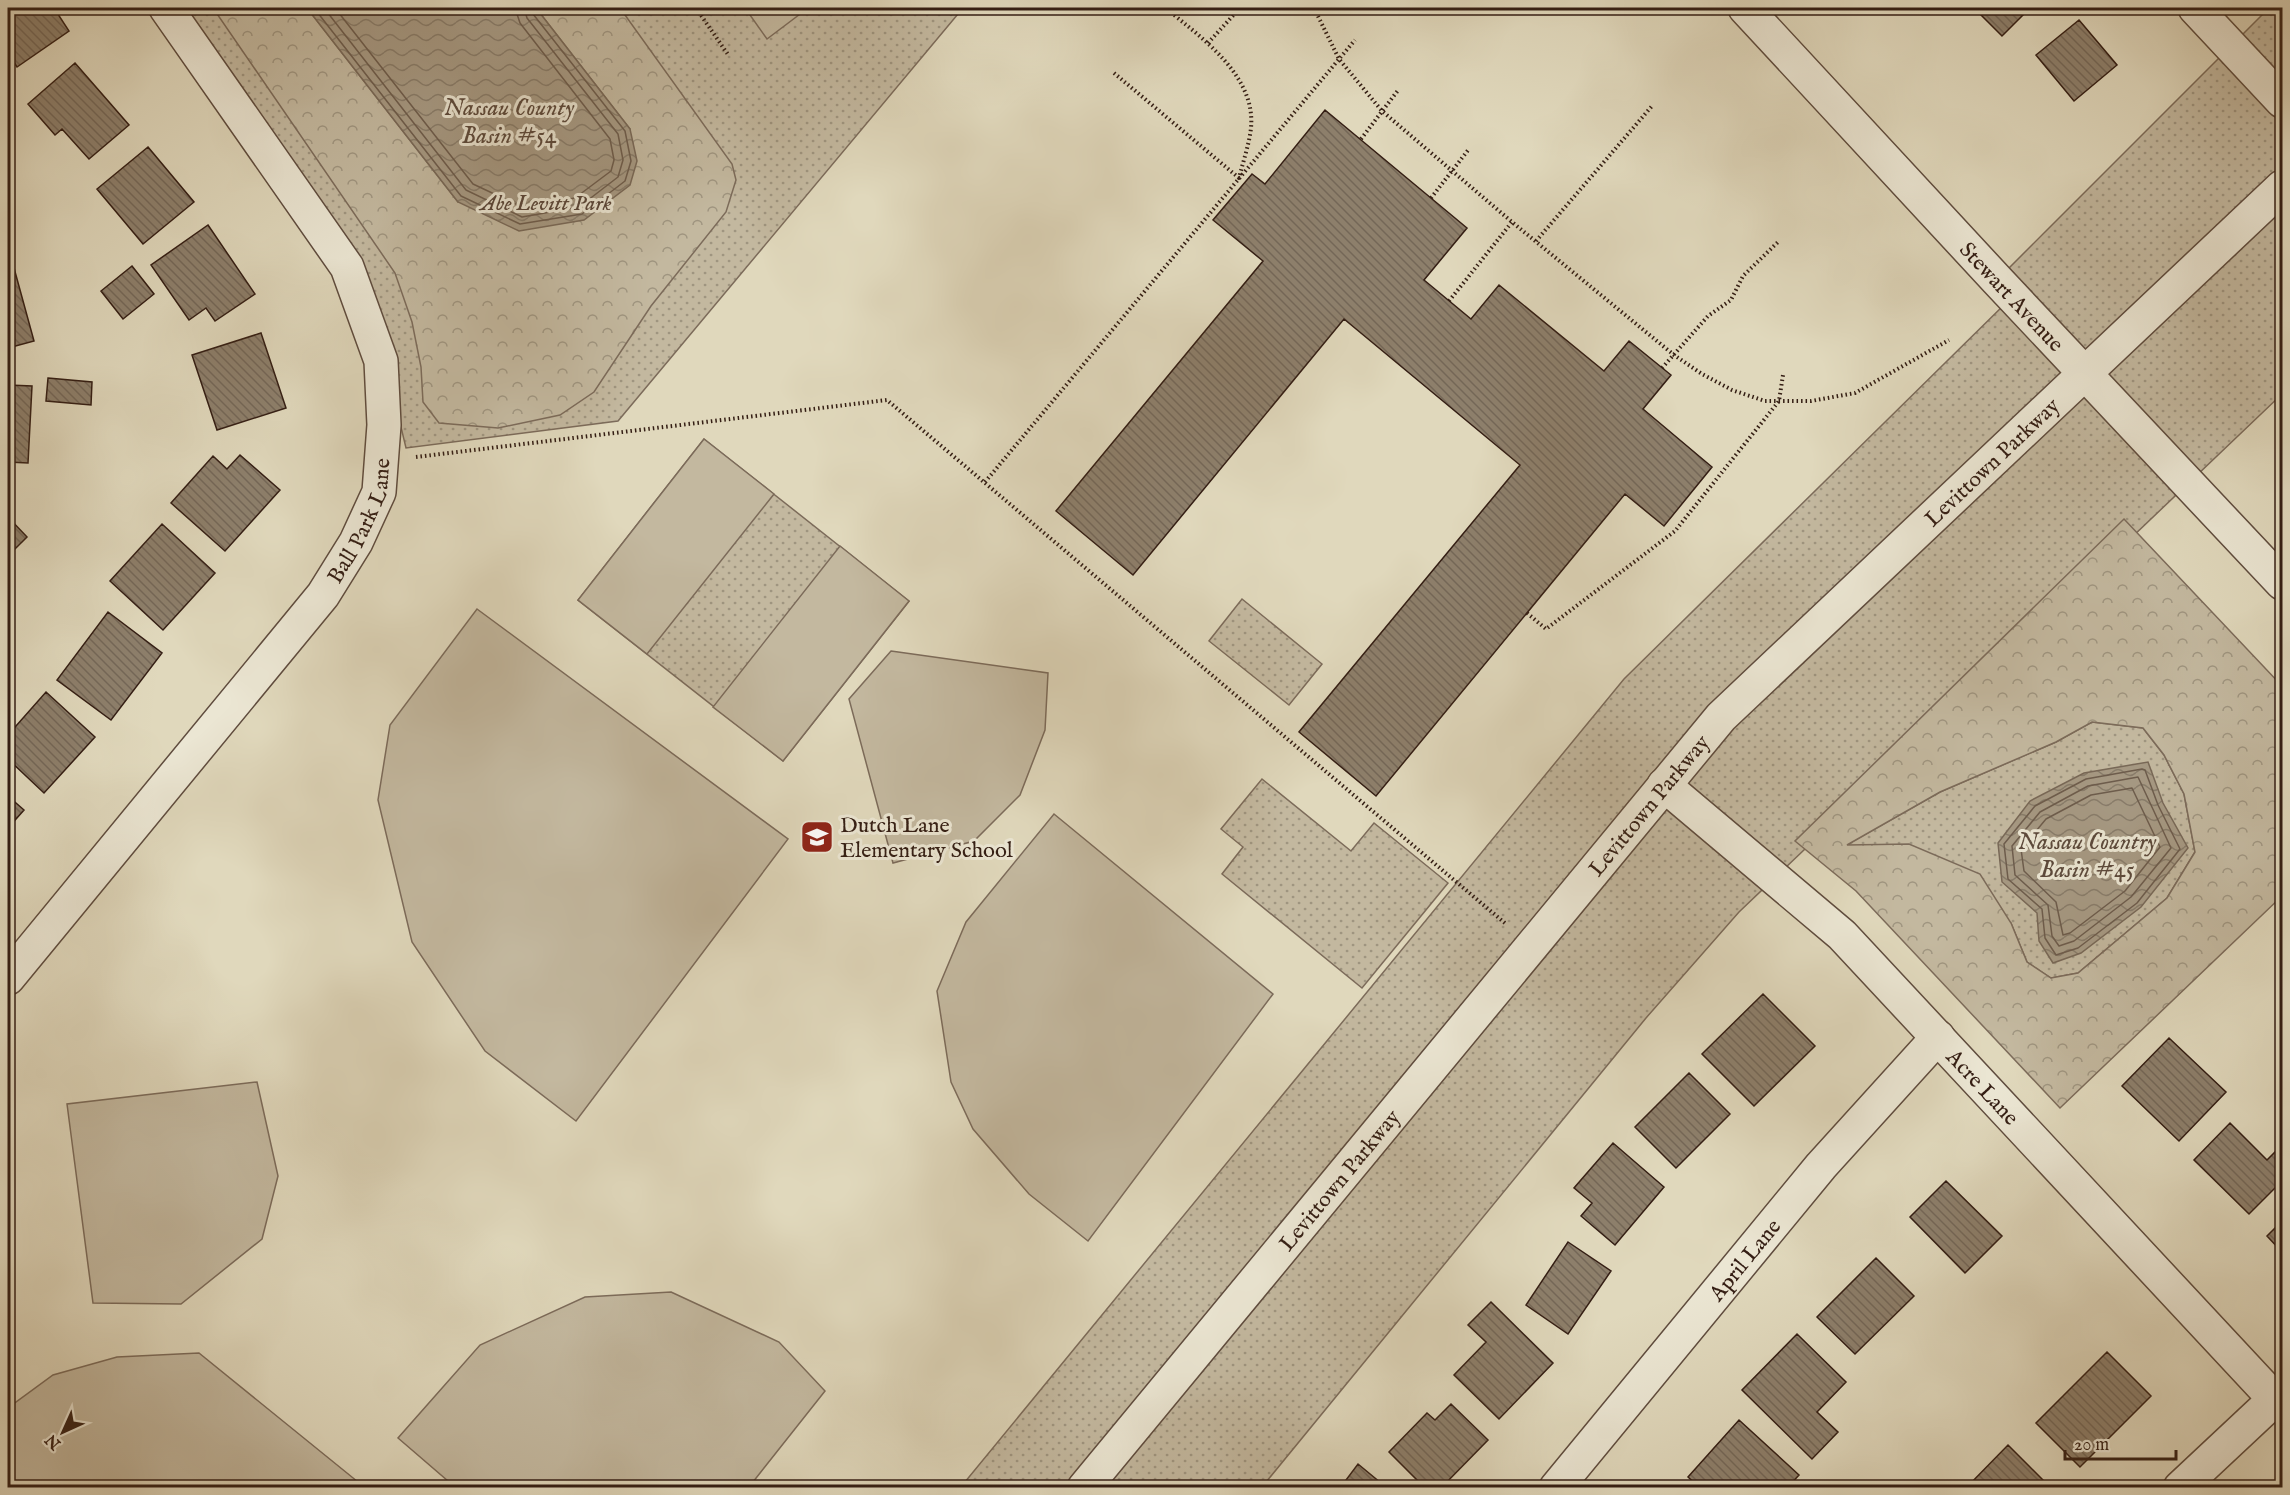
<svg xmlns="http://www.w3.org/2000/svg" width="2290" height="1495" font-family="'IM FELL English',serif">
	<style>
		.grass { fill: url(#grass-dots); stroke: #7c6b5a; stroke-width: 1.5 }
		.forest { fill: url(#forest-crowns); stroke: #7c6b5a; stroke-width: 1.5; fill-rule: evenodd }
		.pitch { fill: #c3b89f; stroke: #7c6b5a; stroke-width: 1.5 }
		.water { fill: url(#water-waves); stroke: #786857; stroke-width: 1.5 }
		.lines { fill: none; stroke-linecap: round; stroke-linejoin: round }
		.shore { stroke: #6d5c4c; stroke-width: 1.5 }
		.building { fill: url(#building-back-hatch); stroke: #341e14; stroke-width: 1.5 }
		.minor-casing { stroke: #5f4c3e; stroke-width: 36 }
		.tertiary-casing { stroke: #5f4c3e; stroke-width: 36 }
		.path { stroke: #341e14; stroke-width: 4; stroke-dasharray: 1.5 3; stroke-linecap: butt }
		.minor { stroke: #ebe6d3; stroke-width: 33 }
		.tertiary { stroke: #ebe6d3; stroke-width: 33 }
		.labels { text-anchor: middle; stroke-width: 6; stroke-linejoin: round; paint-order: stroke }
		.park-label { font-size: 22px; font-style: italic; fill: #584437; stroke: #ebe6d3 }
		.street-label { font-size: 22px; fill: #341e14; stroke: #ebe6d3 }
		.poi-label { font-size: 22px; fill: #341e14; stroke: #ebe6d3; text-anchor: start }
		.water-label { font-size: 24px; font-style: italic; fill: #5c493b; stroke: #ebe6d3 }
	</style>
	<defs>
		<pattern id="grass-dots" width="8" height="8" patternUnits="userSpaceOnUse" patternTransform="scale(1.5)"><rect width="8" height="8" fill="#c3b89f"/><path d="M2 2h.1M6 6h.1" fill="none" stroke="#9f9580" stroke-width="1.8" stroke-linecap="round"/></pattern>
		<pattern id="forest-crowns" width="20" height="18" patternUnits="userSpaceOnUse" patternTransform="scale(1.5)"><rect width="20" height="18" fill="#c3b89f"/><path d="M2 6a3 3 0 1 1 6 0M12 15a3 3 0 1 1 6 0" fill="none" stroke="#9f9580"/></pattern>
		<pattern id="water-waves" width="16" height="10" patternUnits="userSpaceOnUse" patternTransform="scale(1.5)"><rect width="16" height="10" fill="#a69983"/><path d="M0 5q4-4 8 0t8 0" fill="none" stroke="#887c6a"/></pattern>
		<pattern id="building-back-hatch" width="6" height="6" patternUnits="userSpaceOnUse" patternTransform="scale(1.5)"><rect width="6" height="6" fill="#8d7f6b"/><path d="M-1 5l2 2M0 0l6 6M5-1l2 2" fill="none" stroke="#746757"/></pattern>
	</defs>
	<rect width="100%" height="100%" fill="#e0d8bc"/>
	<filter id="stains"><feTurbulence type="fractalNoise" baseFrequency=".00333" numOctaves="4"/><feColorMatrix values="0 0 0 0 .2 0 0 0 0 .09 0 0 0 0 .02 0 0 0 .5 -.17"/></filter>
	<radialGradient id="worn" r=".72"><stop offset=".6" stop-color="#630" stop-opacity="0"/><stop offset="1" stop-color="#630" stop-opacity=".3"/></radialGradient>
	<!-- grass -->
	<path class="grass" d="M 179,8 L 963,8 L 618,421 L 406,448 L 363,269 Z
		M 2269,8 L 2282,8 L 2282,394 L 1739,912 L 1646,1018 L 1262,1487 L 960,1488 L 1624,679 L 2011,298 L 1995,282 Z
		M 704,439 L 909,601 L 783,761 L 578,600 Z
		M 1242,599 L 1322,664 L 1289,705 L 1209,641 Z
		M 2092,722 L 2143,728 L 2164,755 L 2184,794 L 2195,852 L 2167,898 L 2078,973 L 2051,978 L 2027,962 L 2011,923 L 1846,845 L 1940,792 L 2056,742 Z
		M 1262,779 L 1351,851 L 1374,823 L 1448,883 L 1362,988 L 1222,874 L 1243,847 L 1221,829 Z"/>
	<!-- forest -->
	<path class="forest" d="M 213,8 L 307,8 L 458,202 L 630,129 L 536,8 L 620,8 L 732,164 L 736,180 L 726,212 L 651,306 L 594,392 L 560,415 L 498,428 L 439,423 L 423,402 L 421,367 L 412,322 L 395,273 Z
		M 2124,519 L 2282,686 L 2282,896 L 2060,1108 L 1856,891 L 1795,841 ZM 2092,722 L 2143,728 L 2164,755 L 2184,794 L 2195,852 L 2167,898 L 2078,973 L 2051,978 L 2027,962 L 2011,923 L 1980,874 L 1909,844 L 1847,845 L 1940,792 L 2056,742 Z"/>
	<!-- pitch -->
	<path class="pitch" d="M 745,8 L 808,8 L 767,39 Z
		M 704,439 L 774,494 L 647,654 L 578,600 Z
		M 840,546 L 909,601 L 783,761 L 713,707 Z
		M 477,609 L 788,839 L 576,1121 L 485,1051 L 412,942 L 378,800 L 390,725 Z
		M 891,651 L 1048,673 L 1045,730 L 1020,795 L 974,841 L 893,863 L 849,699 Z
		M 1054,814 L 1273,994 L 1088,1241 L 1029,1194 L 973,1129 L 951,1082 L 937,991 L 966,922 Z
		M 257,1082 L 278,1176 L 262,1239 L 181,1304 L 93,1303 L 67,1104 Z
		M 671,1292 L 779,1342 L 825,1391 L 749,1487 L 455,1487 L 398,1438 L 480,1345 L 585,1297 Z
		M 199,1353 L 363,1486 L 361,1487 L 8,1487 L 8,1408 L 53,1375 L 117,1357 Z"/>
	<!-- water -->
	<path class="water" d="M 307,8 L 536,8 L 630,129 L 637,161 L 630,185 L 584,220 L 519,231 L 458,202 Z
		M 2148,762 L 2163,803 L 2188,848 L 2141,907 L 2081,953 L 2053,963 L 2039,941 L 2037,913 L 2002,882 L 1998,843 L 2030,801 L 2084,773 Z"/>
	<g class="lines">
		<!-- shore -->
		<path class="shore" d="M 314,8 L 461,196 L 520,224 L 582,214 L 625,181 L 631,161 L 625,131 L 533,14 L 532,8
			M 324,8 L 466,190 L 522,217 L 579,207 L 618,177 L 623,160 L 618,134 L 527,18 L 524,8
			M 335,8 L 473,184 L 522,207 L 575,198 L 611,171 L 614,160 L 610,139 L 520,23 L 515,8
			M 2142,769 L 2145,770 L 2158,805 L 2180,849 L 2137,903 L 2078,948 L 2056,955 L 2045,938 L 2042,909 L 2008,879 L 2004,844 L 2035,806 L 2086,779 Z
			M 2138,777 L 2171,848 L 2131,897 L 2074,941 L 2059,946 L 2052,936 L 2048,905 L 2015,875 L 2012,846 L 2040,812 L 2088,786 Z
			M 2132,788 L 2160,847 L 2125,891 L 2070,933 L 2063,935 L 2056,902 L 2024,871 L 2021,849 L 2046,819 L 2091,795 Z"/>
	</g>
	<!-- building -->
	<path class="building" d="M 8,8 L 54,8 L 69,31 L 17,67 L 8,53 Z
		M 1974,8 L 2030,8 L 2002,36 Z
		M 2079,20 L 2117,65 L 2074,101 L 2036,55 Z
		M 75,63 L 129,125 L 89,159 L 62,129 L 55,135 L 28,104 Z
		M 1325,110 L 1467,228 L 1424,280 L 1471,319 L 1499,285 L 1604,371 L 1629,341 L 1671,375 L 1643,409 L 1712,467 L 1664,526 L 1625,494 L 1376,796 L 1299,732 L 1520,465 L 1344,319 L 1133,575 L 1056,511 L 1263,261 L 1213,220 L 1252,174 L 1265,184 Z
		M 148,147 L 194,202 L 143,244 L 97,189 Z
		M 208,225 L 255,294 L 215,321 L 206,308 L 189,320 L 151,265 Z
		M 132,266 L 154,294 L 123,319 L 101,291 Z
		M 14,268 L 34,341 L 8,348 L 8,270 Z
		M 261,333 L 286,408 L 217,430 L 192,355 Z
		M 48,378 L 92,382 L 91,405 L 46,401 Z
		M 8,385 L 32,386 L 28,463 L 8,462 Z
		M 240,455 L 280,490 L 225,551 L 171,503 L 213,456 L 227,469 Z
		M 8,517 L 27,537 L 12,552 L 8,547 Z
		M 162,524 L 215,573 L 163,630 L 110,581 Z
		M 108,612 L 162,653 L 111,720 L 57,680 Z
		M 46,692 L 95,737 L 44,793 L 8,759 L 8,735 Z
		M 8,796 L 24,810 L 8,828 Z
		M 1763,994 L 1815,1046 L 1754,1106 L 1702,1054 Z
		M 2169,1038 L 2226,1092 L 2179,1141 L 2122,1086 Z
		M 1689,1073 L 1730,1114 L 1676,1168 L 1635,1127 Z
		M 2230,1123 L 2267,1160 L 2280,1147 L 2282,1150 L 2282,1181 L 2249,1214 L 2194,1160 Z
		M 1613,1143 L 1664,1187 L 1615,1245 L 1581,1216 L 1592,1203 L 1574,1188 Z
		M 1946,1181 L 2002,1236 L 1965,1273 L 1910,1217 Z
		M 2282,1221 L 2282,1252 L 2267,1236 Z
		M 1568,1242 L 1611,1271 L 1568,1334 L 1526,1305 Z
		M 1876,1258 L 1914,1296 L 1855,1354 L 1817,1317 Z
		M 1491,1302 L 1553,1363 L 1499,1419 L 1454,1375 L 1486,1342 L 1468,1325 Z
		M 1797,1334 L 1846,1382 L 1817,1412 L 1838,1432 L 1812,1459 L 1742,1390 Z
		M 2107,1352 L 2151,1396 L 2080,1467 L 2036,1423 Z
		M 1451,1404 L 1488,1440 L 1441,1488 L 1425,1488 L 1389,1452 L 1427,1413 L 1435,1420 Z
		M 1739,1420 L 1799,1475 L 1787,1488 L 1700,1488 L 1688,1477 Z
		M 2008,1445 L 2044,1481 L 2038,1488 L 1966,1488 Z
		M 1358,1464 L 1387,1488 L 1340,1488 Z"/>
	<g class="lines">
		<!-- minor casing -->
		<g class="minor-casing">
			<g id="minor">
				<path d="M 2195,8 L 2282,101"/>
				<path id="s1" d="M 1664,785 L 1842,935 L 2282,1407"/>
				<path id="s2" d="M 8,978 L 323,595 L 356,542 L 379,492 L 384,425 L 381,361 L 347,267 L 166,8"/>
				<path id="s3" d="M 1556,1488 L 1821,1166 L 1938,1037"/>
				<path d="M 2180,1488 L 2275,1399"/>
			</g>
		</g>
		<!-- tertiary casing -->
		<g class="tertiary-casing">
			<g id="tertiary">
				<path id="s4" d="M 1745,8 L 1997,280 L 2282,583"/>
				<path id="s5" d="M 1084,1488 L 1721,717 L 2282,187"/>
			</g>
		</g>
		<!-- path -->
		<path class="path" d="M 696,8 L 729,56
			M 1314,8 L 1339,59 L 1382,111 L 1512,222 L 1674,355 L 1702,374 L 1732,390 L 1765,401 L 1811,401 L 1855,393 L 1949,340
			M 1208,43 L 1240,8
			M 1114,73 L 1239,178 C 1243,162 1249,145 1251,128 C 1256,76 1203,39 1168,10
			M 1361,139 L 1399,89
			M 1431,198 L 1469,149
			M 1536,241 L 1652,106
			M 1449,301 L 1512,222
			M 1662,368 L 1708,316 L 1731,300 L 1743,276 L 1778,242
			M 416,457 L 887,400 L 1506,924
			M 985,482 L 1355,40
			M 1527,613 L 1546,629 L 1675,531 L 1779,401 L 1783,375"/>
		<!-- minor -->
		<use href="#minor" class="minor"/>
		<!-- tertiary -->
		<use href="#tertiary" class="tertiary"/>
	</g>
	<!-- icons -->
	<defs>
		<g id="school-square" transform="scale(1.725)"><rect x="-9" y="-9" width="18" height="18" rx="4" fill="#8f2418" stroke="#ebe6d3"/><path d="M0-5L7-2L0 1L-7-2ZM-4 1L0 2.5L4 1V4Q0 6-4 4Z" fill="#fff"/></g>
	</defs>
	<g fill-rule="evenodd">
		<use href="#school-square" x="817" y="837"/>
	</g>
	<g class="labels">
		<!-- park labels -->
		<g class="park-label">
			<text x="546" y="210">Abe Levitt Park</text>
		</g>
		<!-- street labels -->
		<g class="street-label">
			<text dy="8" stroke="none"><textPath href="#s4" startOffset="393">Stewart Avenue</textPath></text>
			<text dy="8" stroke="none"><textPath href="#s5" startOffset="1372">Levittown Parkway</textPath></text>
			<text dy="8" stroke="none"><textPath href="#s2" startOffset="580">Ball Park Lane</textPath></text>
			<text dy="8" stroke="none"><textPath href="#s5" startOffset="886">Levittown Parkway</textPath></text>
			<text dy="8" stroke="none"><textPath href="#s1" startOffset="440">Acre Lane</textPath></text>
			<text dy="8" stroke="none"><textPath href="#s5" startOffset="400">Levittown Parkway</textPath></text>
			<text dy="8" stroke="none"><textPath href="#s3" startOffset="296">April Lane</textPath></text>
		</g>
		<!-- poi labels -->
		<g class="poi-label">
			<text x="840" y="832">Dutch Lane<tspan x="840" dy="25">Elementary School</tspan></text>
		</g>
		<!-- water labels -->
		<g class="water-label">
			<text x="509" y="115">Nassau County<tspan x="509" dy="28">Basin #54</tspan></text>
			<text x="2087" y="849">Nassau Country<tspan x="2087" dy="28">Basin #45</tspan></text>
		</g>
	</g>
	<!-- margin -->
	<rect width="2290" height="1495" fill="none" stroke="#e0d8bc" stroke-width="30"/>
	<rect x="9" y="9" width="2272" height="1477" fill="none" stroke="#341e14" stroke-width="3"/>
	<rect x="15" y="15" width="2260" height="1465" fill="none" stroke="#341e14" stroke-width="1.5"/>
	<!-- north arrow -->
	<g transform="translate(63 1432) rotate(225)" stroke="#ebe6d3" stroke-width="4.5" paint-order="stroke">
	<path d="M0-4.5L10 22L0 15L-10 22Z" fill="#341e14"/>
	<text y="-9" font-size="16" font-weight="bold" text-anchor="middle" fill="#341e14">N</text>
	</g>
	<!-- scale -->
	<path d="M2065 1450v9h111v-9" fill="none" stroke="#341e14" stroke-width="3"/>
	<text x="2074" y="1450" font-size="18" fill="#341e14" stroke="#ebe6d3" stroke-width="4.5" paint-order="stroke">20 m</text>
	<rect width="100%" height="100%" filter="url(#stains)"/>
	<rect width="100%" height="100%" fill="url(#worn)"/>
</svg>
